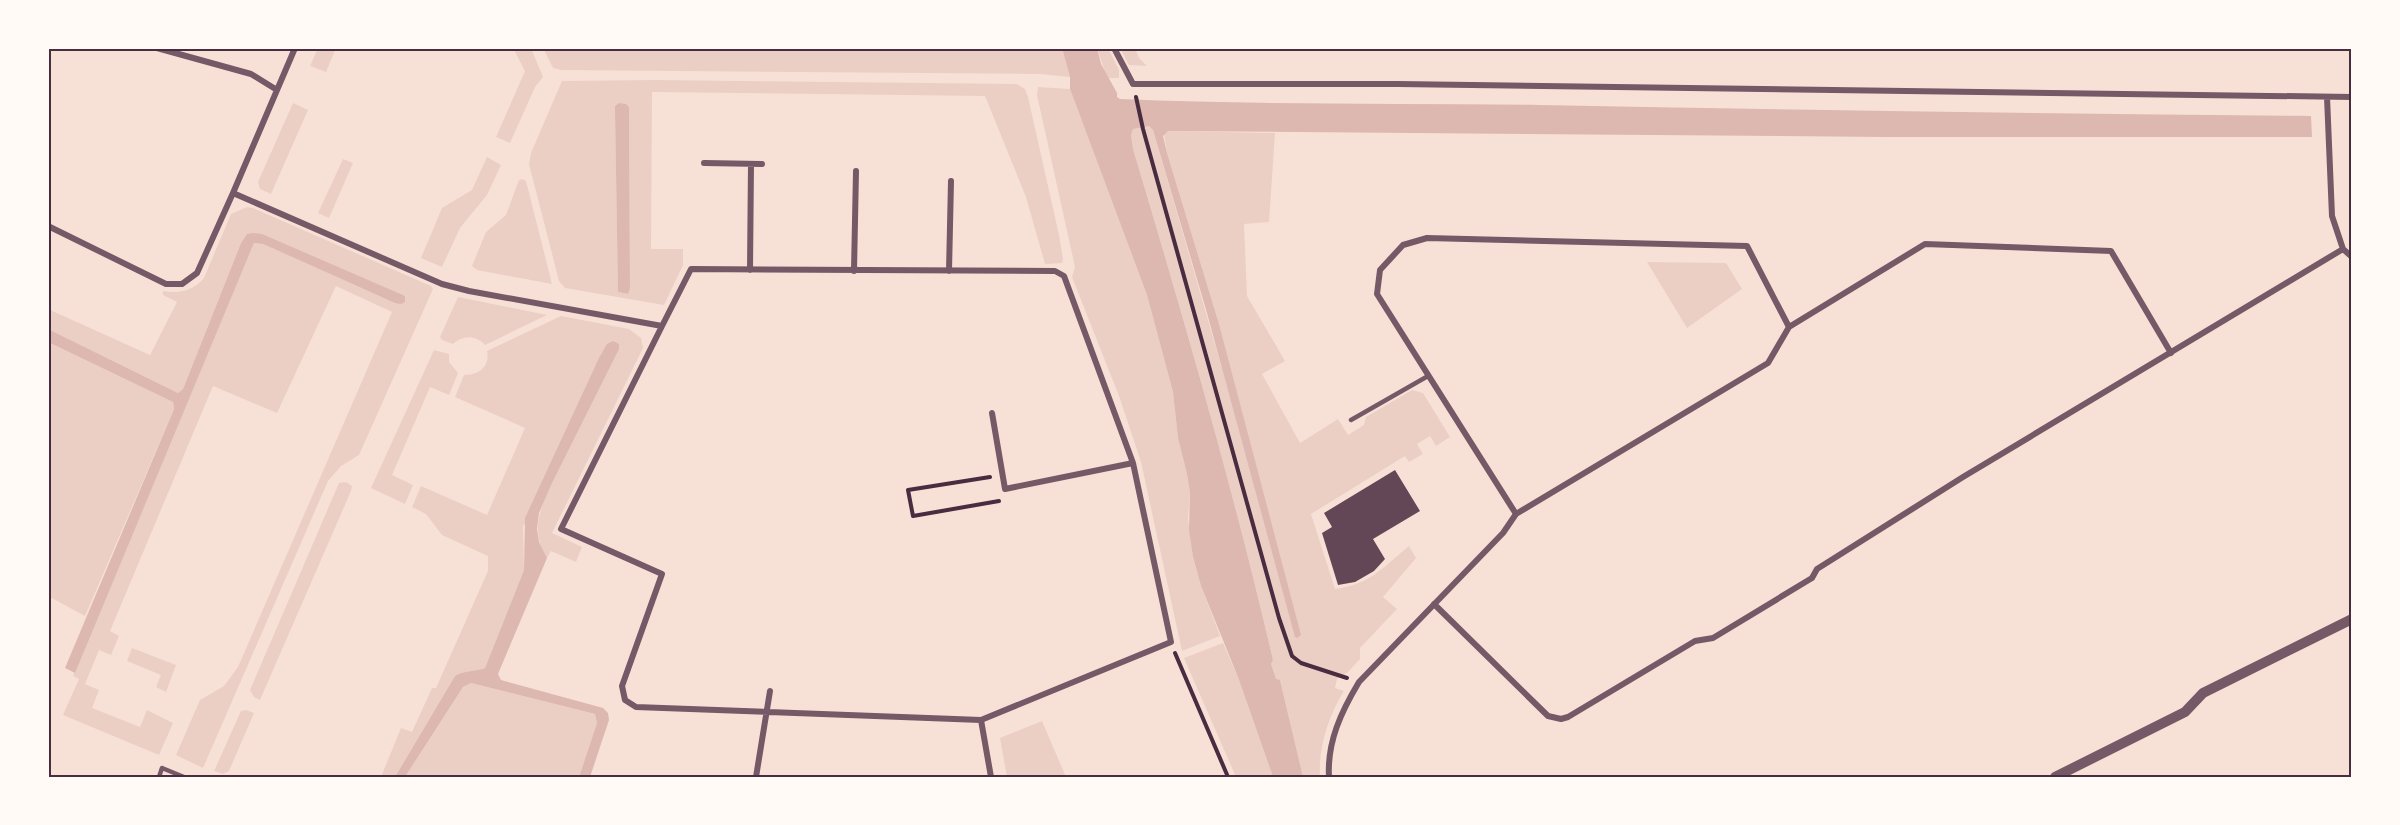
<svg xmlns="http://www.w3.org/2000/svg" width="2400" height="825" font-family="Helvetica,sans-serif">
	<style>
		.green { fill: #ebcfc5; fill-rule: evenodd }
		.water { fill: #dcb8b0 }
		.building { fill: #644757 }
		.lines { fill: none; stroke-linecap: round; stroke-linejoin: round }
		.path { stroke: #4a2c40; stroke-width: 4 }
		.service { stroke: #755966; stroke-width: 4.5 }
		.minor { stroke: #755966; stroke-width: 6 }
		.tertiary { stroke: #755966; stroke-width: 10 }
		.neatline { fill: none; stroke: #4a2c40; stroke-width: 2 }
	</style>
	<rect width="100%" height="100%" fill="#f7e1d7"/>
	<!-- green -->
	<path class="green" d="M 318,48 L 336,48 L 326,72 L 310,66 Z
		M 513,48 L 531,48 L 543,77 L 535,87 L 510,143 L 496,137 L 525,71 Z
		M 543,48 L 624,50 L 627,48 L 1062,48 L 1070,77 L 1040,74 L 562,70 L 553,68 Z
		M 1097,48 L 1108,48 L 1119,70 L 1119,78 L 1107,78 Z
		M 1120,48 L 1135,48 L 1139,58 L 1147,66 L 1129,65 Z
		M 655,80 L 1017,84 L 1025,89 L 1028,97 L 1059,235 L 1063,259 L 1062,263 L 1045,264 L 1026,197 L 985,96 L 652,92 L 651,249 L 683,249 L 683,265 L 664,305 L 565,288 L 559,281 L 529,164 L 531,153 L 562,81 ZM 619,103 L 625,104 L 629,107 L 630,288 L 627,294 L 618,292 L 615,112 L 615,106 Z
		M 1038,87 L 1070,89 L 1147,295 L 1173,392 L 1178,438 L 1187,474 L 1190,492 L 1188,518 L 1193,557 L 1201,586 L 1220,636 L 1182,651 L 1141,462 L 1119,396 L 1072,277 L 1075,267 L 1037,95 Z
		M 293,103 L 308,110 L 271,194 L 260,189 L 258,182 Z
		M 1149,126 L 1153,130 L 1300,638 L 1219,324 L 1167,153 L 1164,134 L 1168,131 L 1275,133 L 1269,222 L 1244,224 L 1247,296 L 1285,361 L 1262,374 L 1300,443 L 1338,419 L 1348,435 L 1364,425 L 1366,417 L 1412,390 L 1423,393 L 1450,437 L 1436,446 L 1430,436 L 1417,444 L 1423,454 L 1409,462 L 1405,456 L 1311,514 L 1335,589 C 1371,584 1382,568 1409,546 L 1416,558 L 1383,597 L 1397,609 L 1360,648 L 1360,659 L 1348,672 L 1337,679 L 1335,688 L 1344,691 C 1329,715 1318,748 1320,777 L 1303,777 L 1280,680 L 1276,680 L 1271,664 L 1273,660 C 1233,488 1184,318 1133,149 L 1131,135 L 1133,129 Z
		M 487,157 L 501,165 L 487,195 L 460,228 L 442,267 L 421,258 L 442,208 L 472,190 Z
		M 343,159 L 353,163 L 329,218 L 318,213 Z
		M 522,179 L 526,181 L 552,284 L 477,270 L 472,266 L 486,232 L 506,215 L 519,180 Z
		M 247,207 L 253,208 L 431,286 L 433,289 L 359,455 L 341,466 L 328,481 L 203,768 L 176,755 L 200,700 L 224,686 L 238,667 L 392,312 L 336,286 L 277,413 L 213,386 L 110,631 L 119,636 L 111,655 L 99,650 L 85,684 L 99,690 L 92,708 L 140,727 L 147,710 L 173,723 L 159,755 L 63,715 L 79,679 L 73,676 L 254,243 L 263,244 L 395,303 L 247,234 L 241,243 L 183,389 L 178,393 L 48,329 L 48,309 L 150,355 L 177,302 L 163,295 L 163,291 C 179,294 193,291 204,278 L 231,214 Z
		M 1647,262 L 1726,263 L 1742,289 L 1687,328 Z
		M 458,297 L 547,315 L 485,345 C 476,335 463,335 453,344 L 442,340 L 440,337 Z
		M 561,316 L 629,329 L 641,338 L 643,348 L 552,533 L 582,547 L 576,562 L 551,551 L 547,558 C 530,531 540,509 552,483 L 523,526 L 524,570 L 485,668 C 475,672 464,670 455,676 L 395,777 L 381,777 L 401,728 L 412,732 L 432,688 L 436,688 L 488,571 L 488,556 L 442,535 L 426,514 L 412,507 L 421,486 L 487,515 L 525,428 L 455,397 L 464,375 C 479,375 490,367 487,351 Z
		M 48,342 L 173,402 L 174,409 L 85,616 L 48,596 Z
		M 434,350 L 449,354 L 449,362 L 458,373 L 449,395 L 430,387 L 392,475 L 413,485 L 405,504 L 371,488 Z
		M 346,482 L 352,486 L 351,491 L 260,700 L 254,697 L 250,690 L 339,483 Z
		M 1223,643 L 1238,677 L 1273,777 L 1236,777 L 1184,658 Z
		M 132,648 L 176,665 L 166,692 L 156,687 L 161,675 L 127,661 Z
		M 471,683 L 595,714 L 597,723 L 579,777 L 405,777 L 463,687 Z
		M 246,710 L 254,713 L 229,771 L 223,774 L 214,771 L 241,711 Z
		M 1042,721 L 1066,777 L 1007,777 L 1000,738 Z"/>
	<!-- water -->
	<path class="water" d="M 1062,48 L 1097,48 L 1101,64 L 1117,93 L 1117,97 L 1120,99 C 1260,105 1399,103 1539,105 C 1796,110 2054,114 2311,116 L 2312,137 L 1886,137 L 1168,131 L 1163,136 L 1167,153 L 1219,324 L 1301,635 L 1297,638 L 1295,637 L 1207,313 L 1153,130 L 1149,126 L 1133,129 L 1131,135 L 1133,149 C 1184,319 1233,488 1273,660 L 1271,664 L 1276,679 L 1280,680 L 1303,777 L 1273,777 L 1238,677 L 1201,586 L 1193,557 L 1189,530 L 1190,492 L 1187,474 L 1178,438 L 1173,392 L 1147,295 L 1070,89 L 1070,77 Z
		M 619,103 L 626,104 L 629,107 L 630,288 L 628,294 L 618,292 L 615,112 L 615,106 Z
		M 253,233 L 262,234 L 405,296 L 405,302 L 401,304 L 395,303 L 263,244 L 254,243 L 75,673 L 65,668 L 174,409 L 173,402 L 48,342 L 48,329 L 178,393 L 183,389 L 241,243 L 247,234 Z
		M 613,341 L 619,344 L 619,349 L 552,483 L 539,513 L 537,529 L 539,542 L 547,558 L 498,674 L 501,680 L 603,708 L 608,713 L 609,720 L 590,777 L 579,777 L 597,723 L 595,714 L 471,683 L 463,687 L 405,777 L 395,777 L 455,676 C 464,670 475,672 485,668 L 524,570 L 525,518 L 599,358 L 607,344 Z"/>
	<!-- building -->
	<path class="building" d="M 1395,470 L 1420,511 L 1373,539 L 1385,559 L 1374,571 L 1355,582 L 1338,585 L 1322,533 L 1332,527 L 1324,513 Z"/>
	<g class="lines">
		<!-- path -->
		<path class="path" d="M 1136,97 L 1143,129 L 1279,618 L 1292,656 L 1301,663 L 1347,678
			M 990,477 L 908,490 L 913,516 L 999,501
			M 1175,653 L 1228,777"/>
		<!-- service -->
		<path class="service" d="M 1351,420 L 1428,376
			M 159,777 L 162,768 L 184,777"/>
		<!-- minor -->
		<path class="minor" d="M 157,48 L 251,74 L 277,90
			M 295,48 L 233,193 L 442,284 L 469,291 L 662,326 L 691,269 L 1055,271 L 1064,276 L 1133,463 L 1171,642 L 981,720 L 991,777
			M 1114,48 L 1133,84 L 1398,84 L 2352,97
			M 2327,97 L 2332,216 L 2343,249 L 2352,257
			M 704,163 L 762,164
			M 48,226 L 166,284 L 182,284 L 197,273 L 233,193
			M 750,270 L 751,164
			M 854,271 L 856,171
			M 949,271 L 951,181
			M 662,326 L 561,529 L 662,574 L 622,686 L 625,700 L 636,707 L 981,720
			M 992,413 L 1005,489 L 1133,463
			M 1516,514 L 1377,294 L 1380,270 L 1403,245 L 1427,238 L 1747,246 L 1789,327
			M 1434,604 L 1548,716 L 1561,719 L 1568,717 L 1695,641 L 1713,638 L 1812,578 L 1817,569 L 1963,477 L 2343,249
			M 756,777 L 770,691
			M 1329,777 C 1327,742 1341,712 1359,682 L 1503,533 L 1516,514 L 1768,363 L 1789,327 L 1925,244 L 2111,251 L 2171,353"/>
		<!-- tertiary -->
		<path class="tertiary" d="M 2055,777 L 2185,712 L 2203,693 L 2352,619"/>
	</g>
	<!-- border -->
	<rect width="2400" height="825" fill="none" stroke="#fffaf5" stroke-width="99"/>
	<rect x="50" y="50" width="2300" height="726" class="neatline"/>
</svg>
